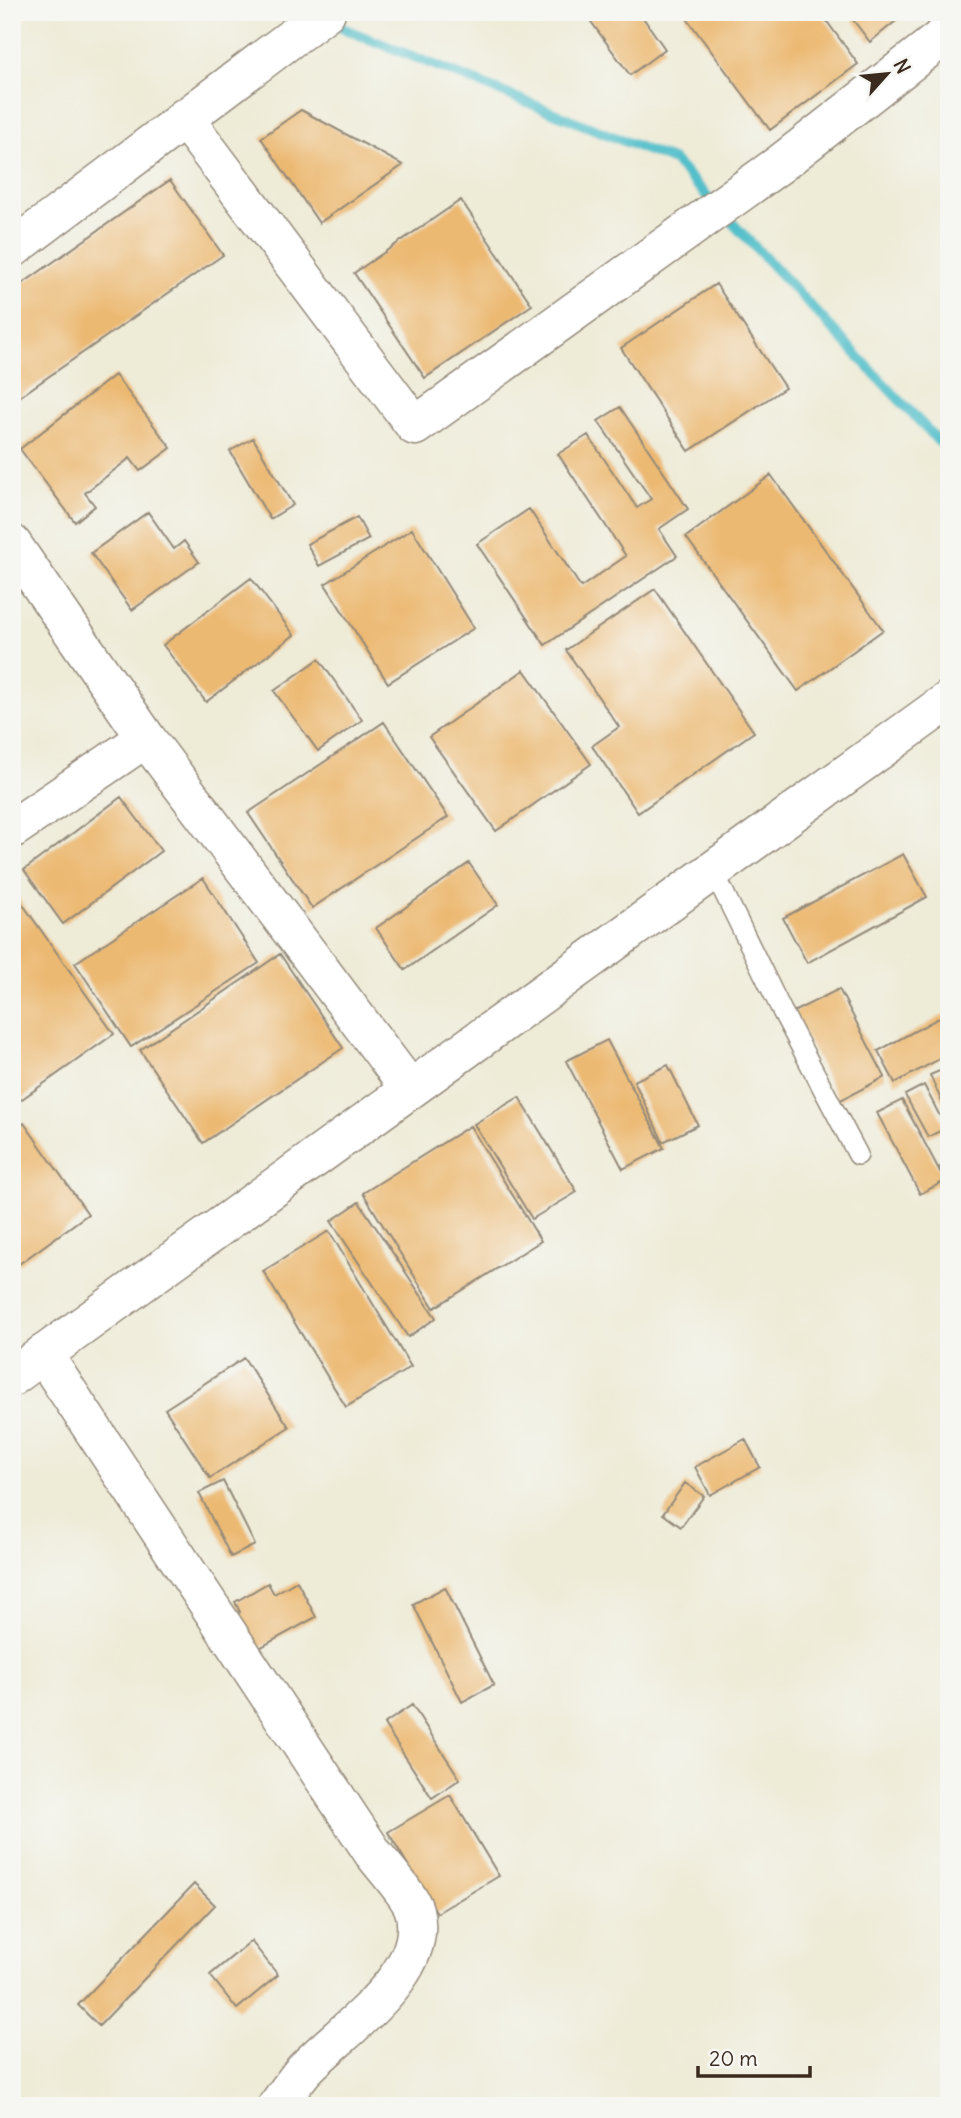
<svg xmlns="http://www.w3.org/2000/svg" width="961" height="2118" font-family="Delius,sans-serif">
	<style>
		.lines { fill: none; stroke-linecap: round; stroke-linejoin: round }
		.stream { stroke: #52bfca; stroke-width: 10 }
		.building { fill: #ecb972 }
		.lane-casing { stroke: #948a7a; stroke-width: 22 }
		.street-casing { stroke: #948a7a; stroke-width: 41 }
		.secondary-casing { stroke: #948a7a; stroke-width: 41 }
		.lane { stroke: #fff; stroke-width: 19 }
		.street { stroke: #fff; stroke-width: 38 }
		.secondary { stroke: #fff; stroke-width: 38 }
	</style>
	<rect width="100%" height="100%" fill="#f6f6f2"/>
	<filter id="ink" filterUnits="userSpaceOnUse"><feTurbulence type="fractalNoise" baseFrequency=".0143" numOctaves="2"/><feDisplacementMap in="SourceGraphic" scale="14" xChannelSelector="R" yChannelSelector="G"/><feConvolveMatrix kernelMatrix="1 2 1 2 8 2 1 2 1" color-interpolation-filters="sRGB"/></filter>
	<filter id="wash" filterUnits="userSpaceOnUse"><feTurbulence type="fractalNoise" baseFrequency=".00686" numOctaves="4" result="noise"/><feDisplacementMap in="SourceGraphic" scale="28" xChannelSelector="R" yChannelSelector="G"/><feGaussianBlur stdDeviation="1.57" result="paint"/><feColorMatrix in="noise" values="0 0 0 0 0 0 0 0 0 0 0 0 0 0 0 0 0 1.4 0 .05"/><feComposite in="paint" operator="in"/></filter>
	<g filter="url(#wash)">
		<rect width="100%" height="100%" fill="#eeebd7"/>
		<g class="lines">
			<!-- stream -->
			<path class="stream" d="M 327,22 L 674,161 L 939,442 L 949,447"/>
		</g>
		<g id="blocks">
			<!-- building -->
			<path class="building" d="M 584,12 L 639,12 L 665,49 L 630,75 Z
				M 690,12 L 820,12 L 858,64 L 770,130 L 685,16 Z
				M 847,12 L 907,12 L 870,42 Z
				M 301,110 L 403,165 L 319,223 L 261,138 Z
				M 170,180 L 223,255 L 12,402 L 12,291 Z
				M 461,200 L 532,305 L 425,378 L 354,273 Z
				M 716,284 L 785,388 L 689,451 L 621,348 Z
				M 115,375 L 171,448 L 140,471 L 130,458 L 85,493 L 95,506 L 75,522 L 20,449 Z
				M 620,407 L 688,509 L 659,529 L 677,556 L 545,645 L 477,544 L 529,509 L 581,587 L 626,556 L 558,454 L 588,435 L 637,508 L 651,499 L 598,421 Z
				M 253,438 L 293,505 L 270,519 L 230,451 Z
				M 771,475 L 883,630 L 798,691 L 686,537 Z
				M 148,512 L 174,549 L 184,541 L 199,562 L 132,610 L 91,553 Z
				M 357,517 L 369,539 L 319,566 L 307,544 Z
				M 412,529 L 474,628 L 388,683 L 325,584 Z
				M 251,578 L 294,635 L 206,702 L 163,645 Z
				M 655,589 L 754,732 L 638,813 L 592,746 L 619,727 L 566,650 Z
				M 319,659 L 362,720 L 318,751 L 274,691 Z
				M 524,670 L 591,764 L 496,831 L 429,737 Z
				M 384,722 L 448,817 L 312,908 L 248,813 Z
				M 121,797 L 161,851 L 63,924 L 24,870 Z
				M 903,854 L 927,897 L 807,963 L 783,918 Z
				M 469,863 L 498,905 L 405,970 L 376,928 Z
				M 203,878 L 259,963 L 131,1047 L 75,963 Z
				M 12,889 L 114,1034 L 12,1106 Z
				M 280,954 L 343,1048 L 203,1143 L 140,1050 Z
				M 839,989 L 885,1077 L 839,1101 L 793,1012 Z
				M 944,1015 L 949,1024 L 949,1054 L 895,1083 L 878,1051 Z
				M 607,1040 L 664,1148 L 623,1169 L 566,1061 Z
				M 668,1065 L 698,1125 L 663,1142 L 634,1081 Z
				M 949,1067 L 949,1118 L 930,1075 Z
				M 924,1085 L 946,1128 L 928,1137 L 905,1095 Z
				M 519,1097 L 577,1192 L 532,1219 L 474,1124 Z
				M 902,1100 L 945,1181 L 920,1194 L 877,1113 Z
				M 24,1123 L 88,1214 L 19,1264 L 12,1254 L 12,1131 Z
				M 470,1126 L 541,1241 L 434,1308 L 363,1193 Z
				M 949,1163 L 949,1185 L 940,1167 Z
				M 359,1202 L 436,1318 L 408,1337 L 331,1221 Z
				M 329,1231 L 411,1367 L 346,1407 L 263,1271 Z
				M 244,1358 L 289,1427 L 210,1478 L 165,1409 Z
				M 745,1439 L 760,1467 L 710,1495 L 695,1467 Z
				M 223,1481 L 255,1545 L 231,1557 L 199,1493 Z
				M 685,1483 L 704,1496 L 681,1527 L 663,1514 Z
				M 297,1581 L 316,1617 L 245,1656 L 225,1620 L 240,1612 L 235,1602 L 268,1583 L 274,1594 Z
				M 445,1587 L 494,1685 L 462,1702 L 413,1604 Z
				M 412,1705 L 460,1779 L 432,1798 L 384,1724 Z
				M 450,1795 L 499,1876 L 437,1913 L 388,1832 Z
				M 194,1884 L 215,1905 L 99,2026 L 78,2005 Z
				M 251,1941 L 278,1975 L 237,2009 L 210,1975 Z"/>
		</g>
	</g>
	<g filter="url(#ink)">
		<use href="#blocks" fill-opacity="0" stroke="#948a7a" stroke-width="2"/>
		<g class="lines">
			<!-- lane casing -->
			<g class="lane-casing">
				<path id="lane" d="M 713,870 L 782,1011 L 858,1155"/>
			</g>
			<!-- street casing -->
			<g class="street-casing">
				<path id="street" d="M 184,118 L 415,426 L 780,164 L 949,32
					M 12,249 L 326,12
					M 12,544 L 146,738 L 12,829
					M 146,738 L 410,1089
					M 43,1354 L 373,1853 C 383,1866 410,1896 414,1910 C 432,1974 341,2030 303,2071 C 294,2082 286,2094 277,2106"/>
			</g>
			<!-- secondary casing -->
			<g class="secondary-casing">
				<path id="secondary" d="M 12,1377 L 949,700"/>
			</g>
			<!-- lane -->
			<use href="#lane" class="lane"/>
			<!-- street -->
			<use href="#street" class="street"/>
			<!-- secondary -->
			<use href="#secondary" class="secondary"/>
		</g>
	</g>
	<!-- margin -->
	<rect width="961" height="2118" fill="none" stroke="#f6f6f2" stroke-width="42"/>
	<!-- north arrow -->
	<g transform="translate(887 74) rotate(63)" stroke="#f6f6f2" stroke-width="5" paint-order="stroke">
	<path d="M0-5L12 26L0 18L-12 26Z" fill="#3b2a1e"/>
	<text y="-10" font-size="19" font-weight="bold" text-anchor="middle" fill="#3b2a1e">N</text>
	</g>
	<!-- scale -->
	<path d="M698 2066v10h112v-10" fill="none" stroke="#3b2a1e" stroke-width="3.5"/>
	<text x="709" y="2066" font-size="21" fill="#3b2a1e" stroke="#f6f6f2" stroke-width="5" paint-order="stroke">20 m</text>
</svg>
